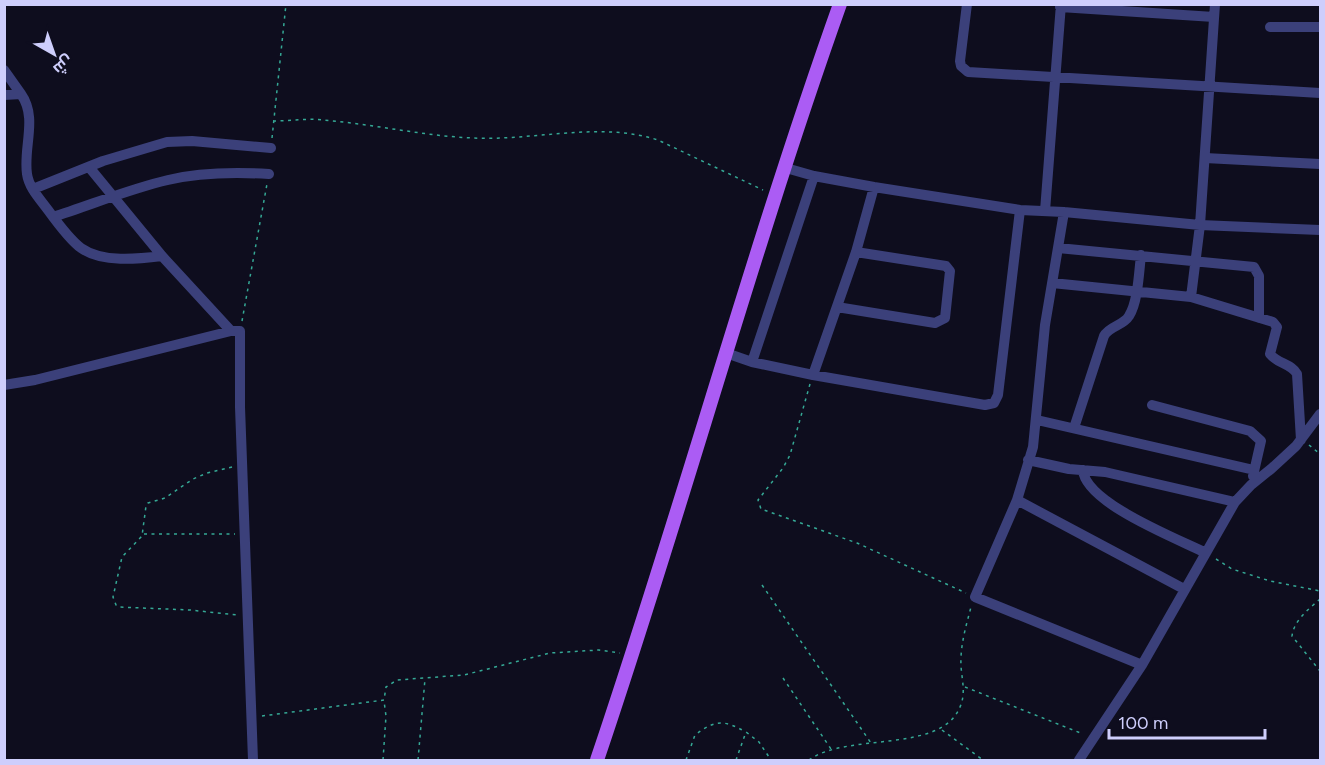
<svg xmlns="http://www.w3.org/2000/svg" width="1325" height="765" font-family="Figtree,Cairo,sans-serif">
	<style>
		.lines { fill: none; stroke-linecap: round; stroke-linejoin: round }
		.path { stroke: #35a895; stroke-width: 1.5; stroke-dasharray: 3 4.5; stroke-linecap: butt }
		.minor { stroke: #3b407a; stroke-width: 10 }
		.major { stroke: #ab5cf4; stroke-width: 14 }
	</style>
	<rect width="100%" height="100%" fill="#0e0d1e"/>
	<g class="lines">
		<!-- path -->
		<path class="path" d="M 273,121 C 290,121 307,118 323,120 C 373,124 423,136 473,138 C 534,141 599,121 658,140 L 763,190
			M 272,138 L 286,4
			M 242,321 L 267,184
			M 810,384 L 790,455 L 783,468 L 758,500 L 761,509 L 857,543 L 966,593
			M 1309,445 L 1320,454
			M 232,467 L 207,473 L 193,479 L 165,498 L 148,503 L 146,506 L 142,536 L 122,557 L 113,597 L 116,605 L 119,607 L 190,610 L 237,615
			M 144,534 L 235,534
			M 1216,559 L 1232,569 L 1270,581 L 1320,591
			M 762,585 L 871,743
			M 1320,599 C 1309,609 1294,620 1292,636 L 1320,671
			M 783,678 L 831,749
			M 965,687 L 1083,734
			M 262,716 L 384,700 L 386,687 L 397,680 L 464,675 L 550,653 L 599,650 L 620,653
			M 942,730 L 983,760
			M 383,760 L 386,716 L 384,701
			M 418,760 L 425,679
			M 686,760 L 695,735 C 716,719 724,720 746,732
			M 736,760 L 746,732 L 759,742 L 771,760
			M 809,760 C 847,732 941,754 960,707 C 966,693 962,681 961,666 C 960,646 966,626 971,607"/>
		<!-- minor -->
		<path class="minor" d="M 967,4 L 960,61 L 961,66 L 968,72 L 1320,93
			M 1060,7 L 1214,17
			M 1270,27 L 1320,27
			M 4,70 L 21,94
			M 4,95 L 21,94 C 38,118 23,147 27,174 C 29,188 40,199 48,210 C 56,221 70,240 81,248 C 102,263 138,259 162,256
			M 1205,158 L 1320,164
			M 89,167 L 162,256 L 231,331
			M 786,168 L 814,176 L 874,187 L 1020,210 L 1064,212 L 1200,225 L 1320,230
			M 33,189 L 103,161 L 167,142 L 192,141 L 271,148
			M 1045,211 L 1061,4
			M 1064,212 L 1045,325 L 1033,447 L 1017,500 L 975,597 L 1142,665
			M 53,217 C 91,205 129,189 168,180 C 201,172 235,172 269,174
			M 1058,248 L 1254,267 L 1259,276 L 1259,318
			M 1052,283 L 1191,297 L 1273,322 L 1277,327 L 1270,354 C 1278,364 1292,364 1297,374 L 1301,440
			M 1191,297 L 1200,225 L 1215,4
			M 837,307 L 935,323 L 945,318 L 950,271 L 946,266 L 856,252
			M 726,353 L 752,362 L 813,375 L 985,405 L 994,403 L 998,395 L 1020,210
			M 752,362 L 814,176
			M 813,375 L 856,252 L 874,187
			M 4,385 L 35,380 L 231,331 L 240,331 L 240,407 L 253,760
			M 1152,405 L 1250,431 L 1261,441 L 1253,476
			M 1037,420 L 1254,470
			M 1074,428 L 1104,336 C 1109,326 1123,326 1129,316 C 1138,302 1139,272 1141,255
			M 1028,460 L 1069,469 L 1105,472 L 1235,502
			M 1083,470 C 1085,503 1178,539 1206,553
			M 1017,500 L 1184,589
			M 1079,760 L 1142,665 L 1235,502 L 1251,485 L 1271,469 L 1296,446 L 1320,414"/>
		<!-- major -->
		<path class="major" d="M 597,760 C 682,510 751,254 840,4"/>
	</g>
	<!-- border -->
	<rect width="1325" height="765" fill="none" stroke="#cecefc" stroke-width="12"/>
	<!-- north arrow -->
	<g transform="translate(54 54) rotate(140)" stroke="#0e0d1e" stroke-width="4.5" paint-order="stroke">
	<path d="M0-4.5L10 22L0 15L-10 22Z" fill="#cecefc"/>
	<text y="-9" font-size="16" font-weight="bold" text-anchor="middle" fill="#cecefc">ش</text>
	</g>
	<!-- scale -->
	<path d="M1109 729v9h156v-9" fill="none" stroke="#cecefc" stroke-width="3"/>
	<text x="1118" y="729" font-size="18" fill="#cecefc" stroke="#0e0d1e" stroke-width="4.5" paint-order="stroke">100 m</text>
</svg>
